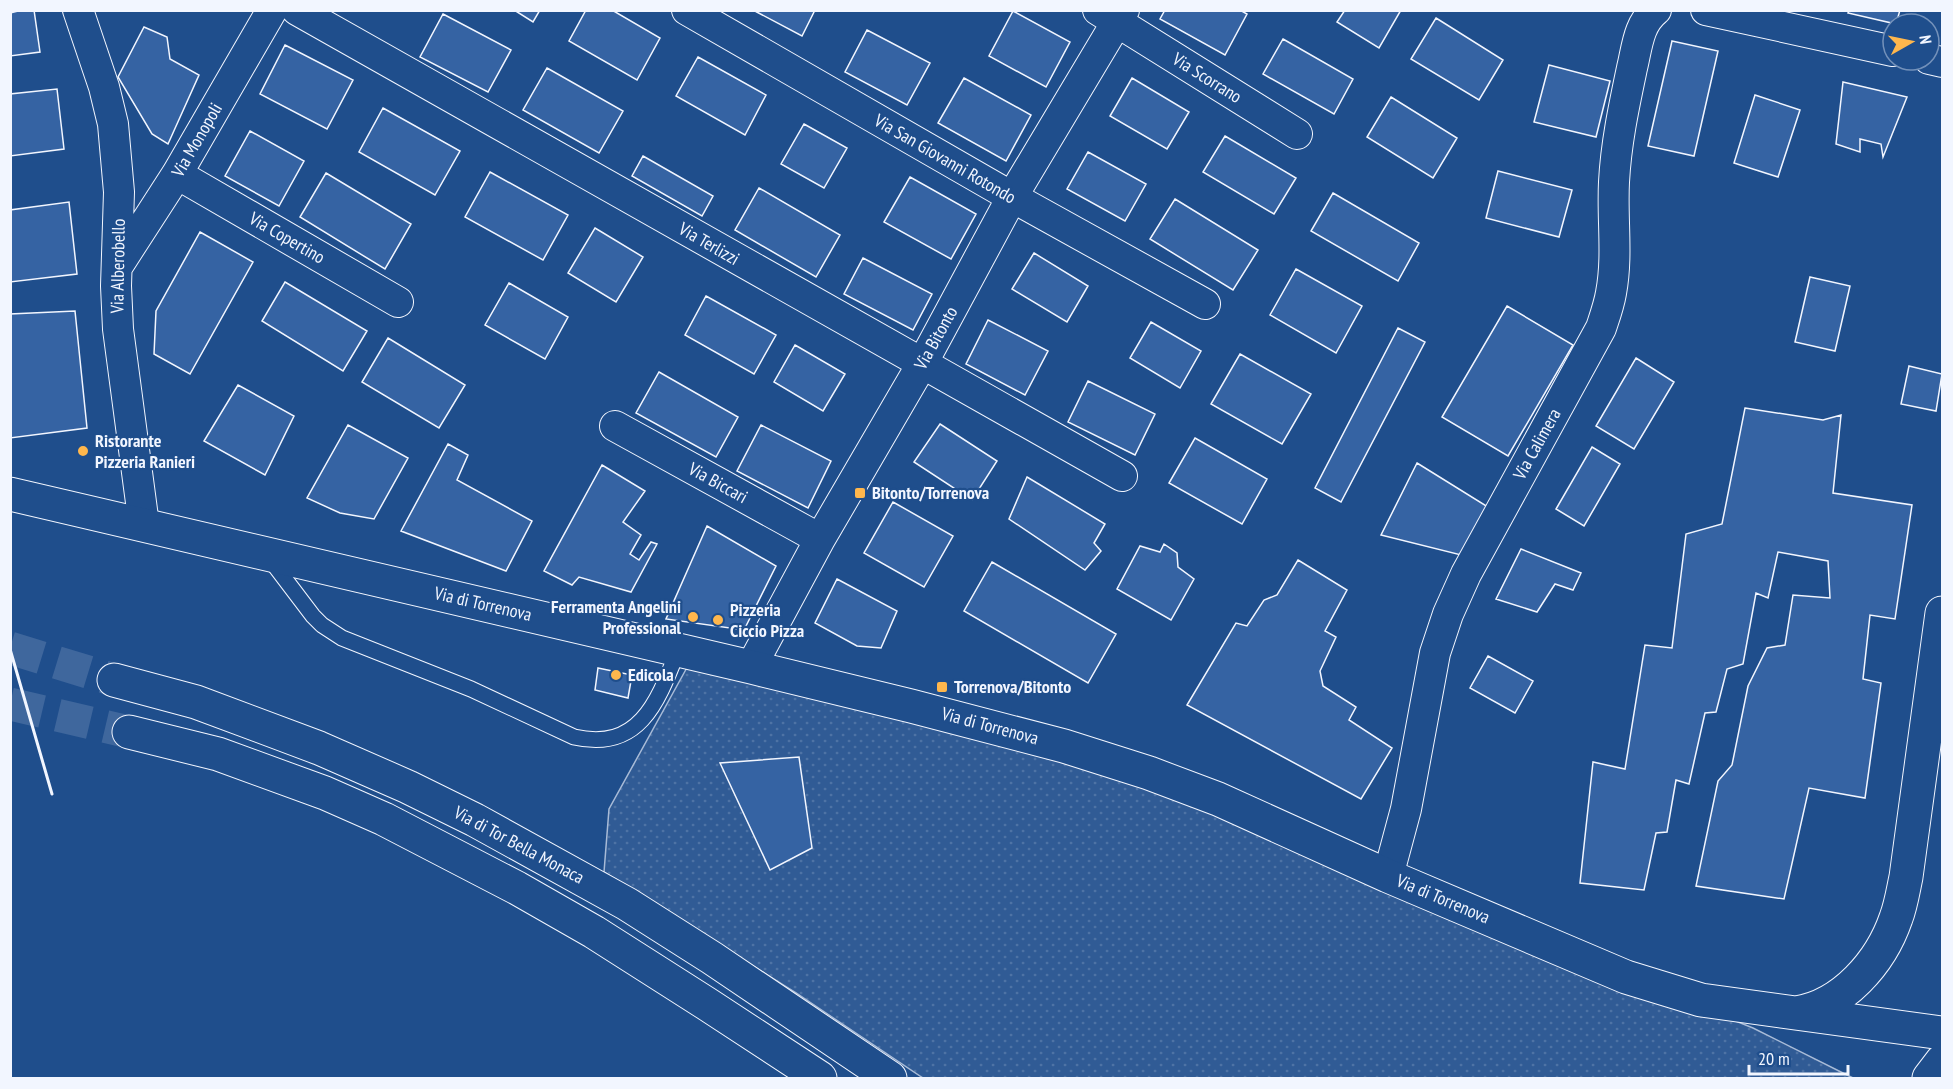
<svg xmlns="http://www.w3.org/2000/svg" width="1953" height="1089" font-family="'PT Sans Narrow',sans-serif">
	<style>
		.park { fill: url(#park-dots); stroke: #a8bbd7; stroke-width: 1.5 }
		.building { fill: #3563a3; stroke: #f2f6ff; stroke-width: 1.5 }
		.lines { fill: none; stroke-linecap: round; stroke-linejoin: round }
		.primary-tunnel { stroke: #3f679d; stroke-width: 33; stroke-dasharray: 33 16; stroke-linecap: butt }
		.lane-casing { stroke: #f2f6ff; stroke-width: 17 }
		.street-casing { stroke: #f2f6ff; stroke-width: 32 }
		.secondary-casing { stroke: #f2f6ff; stroke-width: 35 }
		.primary-casing { stroke: #f2f6ff; stroke-width: 35 }
		.lane { stroke: #1f4e8c; stroke-width: 15 }
		.street { stroke: #1f4e8c; stroke-width: 30 }
		.secondary { stroke: #1f4e8c; stroke-width: 33 }
		.primary { stroke: #1f4e8c; stroke-width: 33 }
		.wall { stroke: #f2f6ff; stroke-width: 3 }
		.poi-dot { fill: #ffb74d; stroke: #1f4e8c; stroke-width: 2 }
		.labels { text-anchor: middle; stroke-width: 4.5; stroke-linejoin: round; paint-order: stroke }
		.street-label { font-size: 18px; fill: #f2f6ff; stroke: #1f4e8c }
		.poi-label { font-size: 18px; font-weight: bold; fill: #f2f6ff; stroke: #1f4e8c; text-anchor: start }
	</style>
	<defs>
		<pattern id="park-dots" width="8" height="8" patternUnits="userSpaceOnUse" patternTransform="scale(1.5)"><rect width="8" height="8" fill="#305b95"/><path d="M2 2h.1M6 6h.1" fill="none" stroke="#4e73a5" stroke-width="1.8" stroke-linecap="round"/></pattern>
	</defs>
	<rect width="100%" height="100%" fill="#1f4e8c"/>
	<!-- park -->
	<path class="park" d="M 695,653 L 1031,737 L 1753,1028 L 1853,1078 L 923,1078 L 796,993 L 604,872 L 609,809 Z"/>
	<!-- building -->
	<path class="building" d="M 22,10 L 34,10 L 40,52 L 10,56 L 10,13 Z
		M 514,10 L 540,10 L 533,22 Z
		M 586,10 L 612,10 L 660,38 L 637,80 L 569,41 Z
		M 753,10 L 815,10 L 802,36 Z
		M 1165,10 L 1240,10 L 1247,14 L 1225,55 L 1160,19 Z
		M 1345,10 L 1401,10 L 1379,48 L 1337,22 Z
		M 1849,10 L 1900,10 L 1896,24 L 1848,13 Z
		M 1013,11 L 1070,42 L 1046,87 L 989,56 Z
		M 443,14 L 511,50 L 488,92 L 420,57 Z
		M 1436,18 L 1503,60 L 1479,100 L 1411,59 Z
		M 144,27 L 167,37 L 170,59 L 199,75 L 168,144 L 152,134 L 118,77 Z
		M 867,30 L 930,63 L 907,105 L 845,72 Z
		M 1283,39 L 1353,79 L 1334,114 L 1263,74 Z
		M 1672,41 L 1718,51 L 1694,156 L 1648,146 Z
		M 285,45 L 353,80 L 327,129 L 260,94 Z
		M 698,57 L 766,95 L 745,135 L 676,96 Z
		M 1549,65 L 1610,81 L 1596,137 L 1534,122 Z
		M 547,68 L 623,111 L 599,153 L 523,110 Z
		M 964,78 L 1031,115 L 1006,161 L 938,123 Z
		M 1132,78 L 1189,112 L 1167,149 L 1110,116 Z
		M 1843,82 L 1907,97 L 1883,157 L 1881,144 L 1860,139 L 1860,152 L 1836,144 Z
		M 57,89 L 64,149 L 10,156 L 10,94 Z
		M 1755,95 L 1800,110 L 1778,177 L 1734,163 Z
		M 1391,97 L 1457,138 L 1433,178 L 1367,137 Z
		M 383,108 L 460,151 L 435,195 L 359,152 Z
		M 804,124 L 847,148 L 824,188 L 781,164 Z
		M 250,131 L 304,161 L 279,206 L 225,176 Z
		M 1225,136 L 1296,178 L 1274,214 L 1203,172 Z
		M 1088,152 L 1146,184 L 1125,221 L 1067,189 Z
		M 643,156 L 713,196 L 702,216 L 632,176 Z
		M 1498,171 L 1572,190 L 1559,237 L 1486,218 Z
		M 490,172 L 568,215 L 543,260 L 465,217 Z
		M 326,173 L 411,224 L 385,269 L 300,217 Z
		M 910,177 L 976,214 L 951,259 L 884,222 Z
		M 759,188 L 840,235 L 816,277 L 735,230 Z
		M 1333,193 L 1419,243 L 1398,281 L 1311,231 Z
		M 1175,199 L 1258,250 L 1233,290 L 1150,239 Z
		M 69,202 L 77,274 L 10,282 L 10,210 Z
		M 595,228 L 643,257 L 616,302 L 568,273 Z
		M 200,232 L 253,262 L 190,374 L 154,354 L 156,311 Z
		M 1034,253 L 1088,286 L 1067,322 L 1012,289 Z
		M 863,258 L 932,294 L 913,330 L 844,294 Z
		M 1296,269 L 1362,306 L 1336,353 L 1270,315 Z
		M 1810,277 L 1850,286 L 1835,351 L 1795,342 Z
		M 285,282 L 367,331 L 343,371 L 262,321 Z
		M 509,283 L 568,317 L 545,359 L 485,325 Z
		M 706,296 L 776,335 L 754,374 L 685,335 Z
		M 1507,306 L 1573,345 L 1508,456 L 1442,417 Z
		M 75,311 L 87,428 L 10,438 L 10,314 Z
		M 988,320 L 1048,351 L 1025,395 L 966,364 Z
		M 1151,322 L 1201,351 L 1180,388 L 1130,358 Z
		M 1398,328 L 1425,342 L 1341,502 L 1315,488 Z
		M 388,338 L 465,385 L 439,428 L 362,382 Z
		M 795,345 L 845,374 L 823,411 L 774,382 Z
		M 1240,354 L 1311,394 L 1282,444 L 1211,404 Z
		M 1636,358 L 1674,382 L 1634,449 L 1596,426 Z
		M 1909,366 L 1942,374 L 1936,411 L 1901,404 Z
		M 659,372 L 738,417 L 716,457 L 636,413 Z
		M 1088,381 L 1155,414 L 1135,455 L 1068,422 Z
		M 238,385 L 294,416 L 265,475 L 204,441 Z
		M 1745,408 L 1823,420 L 1841,415 L 1833,493 L 1912,505 L 1895,619 L 1870,615 L 1863,679 L 1881,683 L 1865,798 L 1809,788 L 1784,899 L 1696,886 L 1718,781 L 1732,765 L 1748,686 L 1767,648 L 1785,645 L 1793,595 L 1830,598 L 1828,561 L 1778,552 L 1768,598 L 1756,593 L 1743,664 L 1727,669 L 1716,712 L 1705,713 L 1689,784 L 1676,780 L 1667,832 L 1656,833 L 1644,890 L 1580,883 L 1593,762 L 1625,769 L 1645,645 L 1672,648 L 1686,534 L 1722,524 Z
		M 940,424 L 997,461 L 972,500 L 914,462 Z
		M 348,425 L 408,458 L 374,519 L 340,513 L 307,498 Z
		M 761,425 L 831,461 L 808,508 L 737,471 Z
		M 1195,438 L 1267,479 L 1242,524 L 1169,483 Z
		M 448,444 L 468,455 L 457,480 L 532,521 L 506,571 L 401,531 Z
		M 1592,447 L 1620,464 L 1584,526 L 1556,509 Z
		M 1417,463 L 1488,507 L 1461,555 L 1381,535 Z
		M 602,465 L 645,491 L 623,522 L 641,535 L 630,554 L 639,560 L 651,542 L 657,544 L 631,592 L 579,577 L 572,585 L 544,571 Z
		M 1027,477 L 1105,524 L 1094,543 L 1101,551 L 1085,570 L 1009,519 Z
		M 893,502 L 953,536 L 924,587 L 864,553 Z
		M 707,526 L 776,566 L 744,630 L 666,619 Z
		M 1164,544 L 1177,553 L 1178,567 L 1194,579 L 1171,620 L 1117,589 L 1140,546 L 1160,552 Z
		M 1521,549 L 1581,573 L 1573,590 L 1555,584 L 1537,612 L 1496,599 Z
		M 1298,560 L 1347,590 L 1325,631 L 1336,637 L 1320,671 L 1323,686 L 1356,707 L 1349,720 L 1392,748 L 1361,799 L 1187,705 L 1236,623 L 1247,626 L 1264,600 L 1277,595 Z
		M 992,562 L 1116,634 L 1088,683 L 964,611 Z
		M 837,579 L 897,611 L 881,648 L 857,646 L 815,623 Z
		M 1488,656 L 1533,681 L 1515,713 L 1470,688 Z
		M 598,668 L 632,675 L 628,698 L 595,690 Z
		M 799,757 L 812,848 L 770,870 L 720,763 Z"/>
	<g class="lines">
		<!-- primary-tunnel -->
		<path class="primary-tunnel" d="M 10,648 L 114,680
			M 10,704 L 129,732"/>
		<!-- lane casing -->
		<g class="lane-casing">
			<path id="lane" d="M 269,558 L 313,616 L 322,625 L 342,638 L 471,689 L 574,737 C 640,752 658,701 678,650"/>
		</g>
		<!-- street casing -->
		<g class="street-casing">
			<path id="street" d="M 78,10 L 104,87 L 113,124 L 119,192 L 116,286 L 118,329 L 144,525
				M 297,10 L 1122,476
				M 687,10 L 1012,197 L 1205,304
				M 1098,10 L 1297,134
				M 1706,10 L 1893,51
				M 1929,59 L 1942,62
				M 177,174 L 398,302
				M 117,267 L 177,174 L 272,10
				M 615,426 L 820,539
				M 751,667 L 820,539 L 922,364 L 1012,197 L 1124,10
				M 1388,876 L 1406,809 L 1435,653 L 1448,614 L 1466,574 L 1601,328 C 1605,316 1609,305 1611,293 C 1618,256 1612,219 1614,182 C 1616,143 1624,106 1632,68 C 1637,48 1638,24 1656,10"/>
		</g>
		<!-- secondary casing -->
		<g class="secondary-casing">
			<path id="secondary" d="M 10,494 L 751,667 L 911,706 L 1064,746 L 1149,773 L 1218,799 L 1388,876 L 1626,977 L 1701,1000 L 1942,1033
				M 1796,1013 C 1843,1006 1881,962 1896,918 C 1901,905 1903,891 1906,877 L 1942,613"/>
		</g>
		<!-- primary casing -->
		<g class="primary-casing">
			<path id="primary" d="M 114,680 L 196,702 L 319,748 L 408,787 L 475,820 L 627,904 L 712,958 L 890,1078
				M 129,732 L 218,754 L 325,793 L 384,819 L 517,888 L 594,932 L 707,1004 L 820,1078
				M 1929,1078 L 1942,1061"/>
		</g>
		<!-- lane -->
		<use href="#lane" class="lane"/>
		<!-- street -->
		<use href="#street" class="street"/>
		<!-- secondary -->
		<use href="#secondary" class="secondary"/>
		<!-- primary -->
		<use href="#primary" class="primary"/>
		<!-- wall -->
		<path class="wall" d="M 10,649 L 52,794"/>
	</g>
	<!-- markers -->
	<g class="poi-dot">
		<circle cx="83" cy="451" r="6"/>
		<rect x="854" y="487" width="12" height="12" rx="3"/>
		<circle cx="693" cy="617" r="6"/>
		<circle cx="718" cy="620" r="6"/>
		<circle cx="616" cy="675" r="6"/>
		<rect x="936" y="681" width="12" height="12" rx="3"/>
	</g>
	<g class="labels">
		<!-- street labels -->
		<g class="street-label">
			<text transform="translate(1207 78) rotate(32)" y="6">Via Scorrano</text>
			<text transform="translate(197 140) rotate(-60)" y="6">Via Monopoli</text>
			<text transform="translate(945 159) rotate(30)" y="6">Via San Giovanni Rotondo</text>
			<text transform="translate(287 238) rotate(30)" y="6">Via Copertino</text>
			<text transform="translate(709 244) rotate(30)" y="6">Via Terlizzi</text>
			<text transform="translate(118 266) rotate(-89)" y="6">Via Alberobello</text>
			<text transform="translate(936 338) rotate(-61)" y="6">Via Bitonto</text>
			<text transform="translate(1537 444) rotate(-61)" y="6">Via Calimera</text>
			<text transform="translate(718 483) rotate(29)" y="6">Via Biccari</text>
			<text transform="translate(483 604) rotate(13)" y="6">Via di Torrenova</text>
			<text transform="translate(990 726) rotate(15)" y="6">Via di Torrenova</text>
			<text transform="translate(519 845) rotate(28)" y="6">Via di Tor Bella Monaca</text>
			<text transform="translate(1443 899) rotate(23)" y="6">Via di Torrenova</text>
		</g>
		<!-- poi labels -->
		<g class="poi-label">
			<text x="95" y="447">Ristorante<tspan x="95" dy="21">Pizzeria Ranieri</tspan></text>
			<text x="872" y="499">Bitonto/Torrenova</text>
			<text x="681" y="613" text-anchor="end">Ferramenta Angelini<tspan x="681" dy="21">Professional</tspan></text>
			<text x="730" y="616">Pizzeria<tspan x="730" dy="21">Ciccio Pizza</tspan></text>
			<text x="628" y="681">Edicola</text>
			<text x="954" y="693">Torrenova/Bitonto</text>
		</g>
	</g>
	<!-- border -->
	<rect width="1953" height="1089" fill="none" stroke="#f2f6ff" stroke-width="24"/>
	<!-- north arrow -->
	<g transform="translate(1911 42) rotate(81)"><circle r="28" fill="#1f4e8c" stroke="#7391ba" stroke-width="1.5"/>
	<path d="M0-4.5L10 22L0 15L-10 22Z" fill="#ffb74d"/>
	<text y="-9" font-size="16" font-weight="bold" text-anchor="middle" fill="#f2f6ff">N</text>
	</g>
	<!-- scale -->
	<path d="M1749 1065v9h99v-9" fill="none" stroke="#f2f6ff" stroke-width="3"/>
	<text x="1758" y="1065" font-size="18" fill="#f2f6ff" stroke="#1f4e8c" stroke-width="4.5" paint-order="stroke">20 m</text>
</svg>
